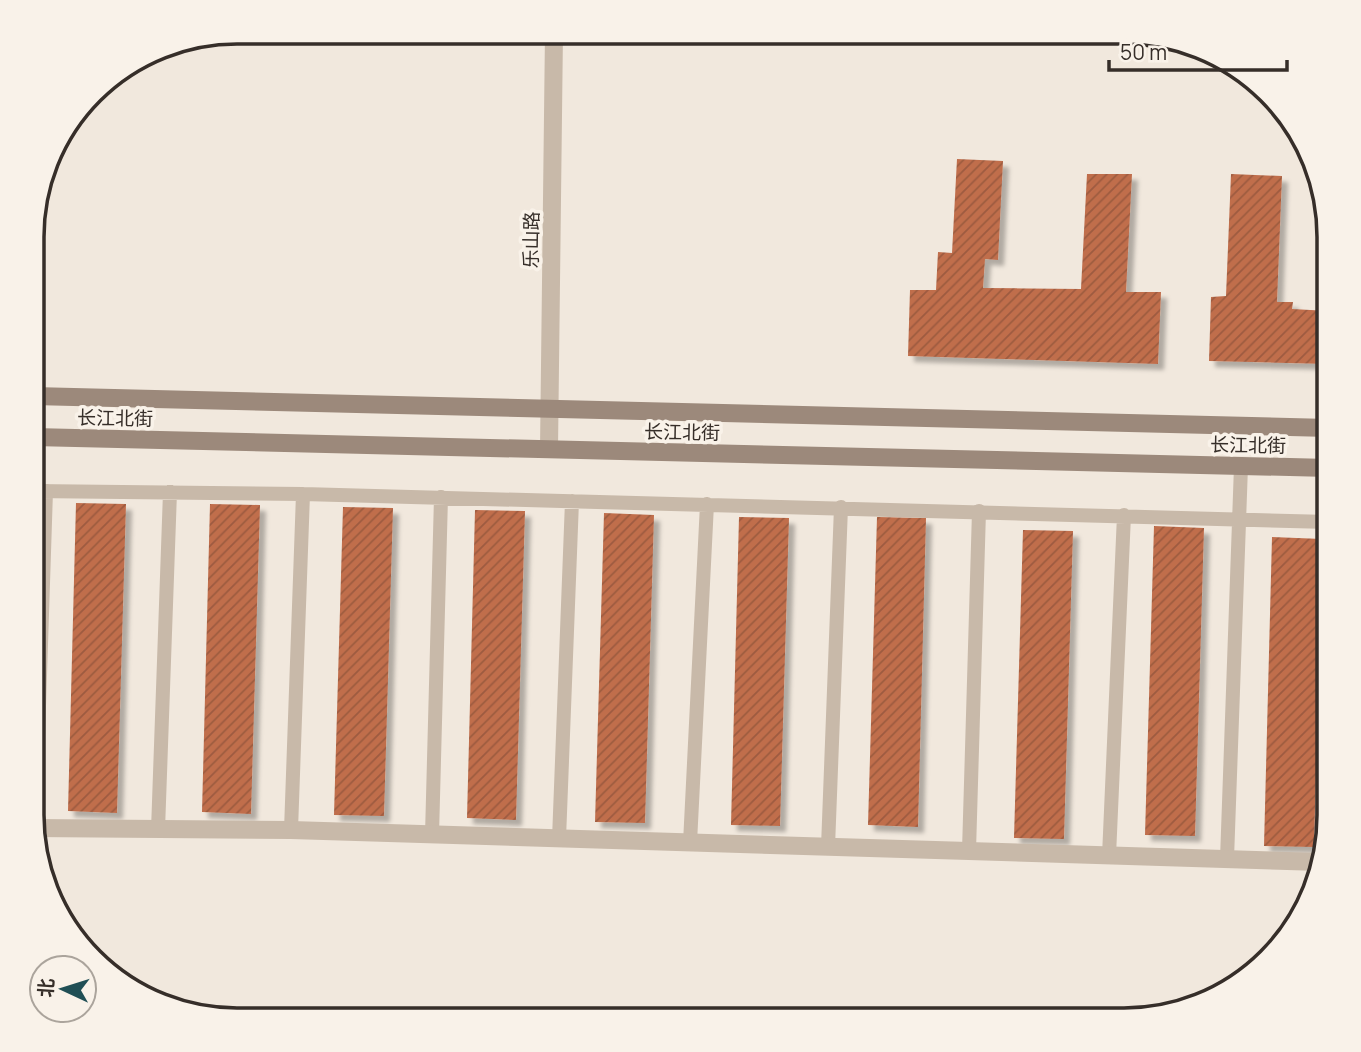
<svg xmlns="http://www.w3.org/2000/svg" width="1361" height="1052" font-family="Manrope,'Noto Sans SC',sans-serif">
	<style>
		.building { fill: url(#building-hatch); filter: url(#shadow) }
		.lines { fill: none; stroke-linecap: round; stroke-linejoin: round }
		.service { stroke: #c8b9a9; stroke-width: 14 }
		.minor { stroke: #c8b9a9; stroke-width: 18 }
		.tertiary { stroke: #c8b9a9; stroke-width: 18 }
		.secondary { stroke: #9c897b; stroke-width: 18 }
		.labels { text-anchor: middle; stroke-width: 7; stroke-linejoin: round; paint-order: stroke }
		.street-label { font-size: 19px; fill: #362e29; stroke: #f9f2e9 }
		.rim { fill: none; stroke: #362e29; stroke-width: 3.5 }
	</style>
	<defs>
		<pattern id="building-hatch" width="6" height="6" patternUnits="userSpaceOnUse" patternTransform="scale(1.75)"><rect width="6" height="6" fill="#c06e4c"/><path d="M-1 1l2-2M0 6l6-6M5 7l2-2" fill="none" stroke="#9d5b3f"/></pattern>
		<filter id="shadow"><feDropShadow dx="6" dy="6" stdDeviation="2" flood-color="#0004"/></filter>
	</defs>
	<rect width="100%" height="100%" fill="#f1e8dd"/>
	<!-- building -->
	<path class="building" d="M 957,159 L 1003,161 L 998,260 L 985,259 L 983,288 L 1081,289 L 1087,174 L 1132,174 L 1126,292 L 1161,292 L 1158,364 L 908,356 L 910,290 L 936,290 L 938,252 L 952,253 Z
		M 1231,174 L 1282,176 L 1277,302 L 1293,302 L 1292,309 L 1329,311 L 1329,364 L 1209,361 L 1211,297 L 1226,296 Z
		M 76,503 L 126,504 L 117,813 L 68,811 Z
		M 210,504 L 260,505 L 251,814 L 202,812 Z
		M 343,507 L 393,508 L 384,816 L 334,815 Z
		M 475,510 L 525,511 L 516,820 L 467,818 Z
		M 604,513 L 654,515 L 645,823 L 595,822 Z
		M 739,517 L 789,518 L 780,826 L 731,825 Z
		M 877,517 L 926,518 L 918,827 L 868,825 Z
		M 1154,526 L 1204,528 L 1195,836 L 1145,835 Z
		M 1023,530 L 1073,531 L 1064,839 L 1014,838 Z
		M 1272,537 L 1322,539 L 1314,847 L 1264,846 Z"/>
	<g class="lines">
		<!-- service -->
		<path class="service" d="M 33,491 L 303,494 L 1329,522
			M 35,829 L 46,491
			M 158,830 L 170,492
			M 291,830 L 303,494
			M 432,835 L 441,497
			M 559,839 L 572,501
			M 690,843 L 707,504
			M 828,847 L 841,507
			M 969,851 L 979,511
			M 1109,856 L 1124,515
			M 1227,859 L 1241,466"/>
		<!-- minor -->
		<path class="minor" d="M 32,828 L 291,830 L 1321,862"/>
		<!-- tertiary -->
		<path class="tertiary" d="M 549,449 L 554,32"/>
		<!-- secondary -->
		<path class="secondary" d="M 33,396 L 1329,428
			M 33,437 L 1329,468"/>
	</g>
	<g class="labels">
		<!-- street labels -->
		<g class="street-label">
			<text transform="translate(531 240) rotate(-89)" y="7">乐山路</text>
			<text transform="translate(115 418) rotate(1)" y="7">长江北街</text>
			<text transform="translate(682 432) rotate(1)" y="7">长江北街</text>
			<text transform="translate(1248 445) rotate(1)" y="7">长江北街</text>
		</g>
	</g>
	<!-- crop -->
	<path d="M0 0H1361V1052H0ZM237 44H1124A193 193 0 0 1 1317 237V815A193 193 0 0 1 1124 1008H237A193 193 0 0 1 44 815V237A193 193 0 0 1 237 44Z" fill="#f9f2e9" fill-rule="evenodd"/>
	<path class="rim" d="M237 44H1124A193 193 0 0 1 1317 237V815A193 193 0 0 1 1124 1008H237A193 193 0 0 1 44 815V237A193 193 0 0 1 237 44Z"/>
	<!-- north arrow -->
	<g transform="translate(63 989) rotate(274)"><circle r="33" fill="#f9f2e9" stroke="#aba49c" stroke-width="2"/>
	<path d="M0-5L12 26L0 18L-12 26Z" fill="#204f55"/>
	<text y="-10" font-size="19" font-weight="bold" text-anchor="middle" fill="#362e29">北</text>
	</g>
	<!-- scale -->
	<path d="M1109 60v10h178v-10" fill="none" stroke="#362e29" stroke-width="3.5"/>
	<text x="1120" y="60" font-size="21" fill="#362e29" stroke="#f9f2e9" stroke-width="5" paint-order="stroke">50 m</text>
</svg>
